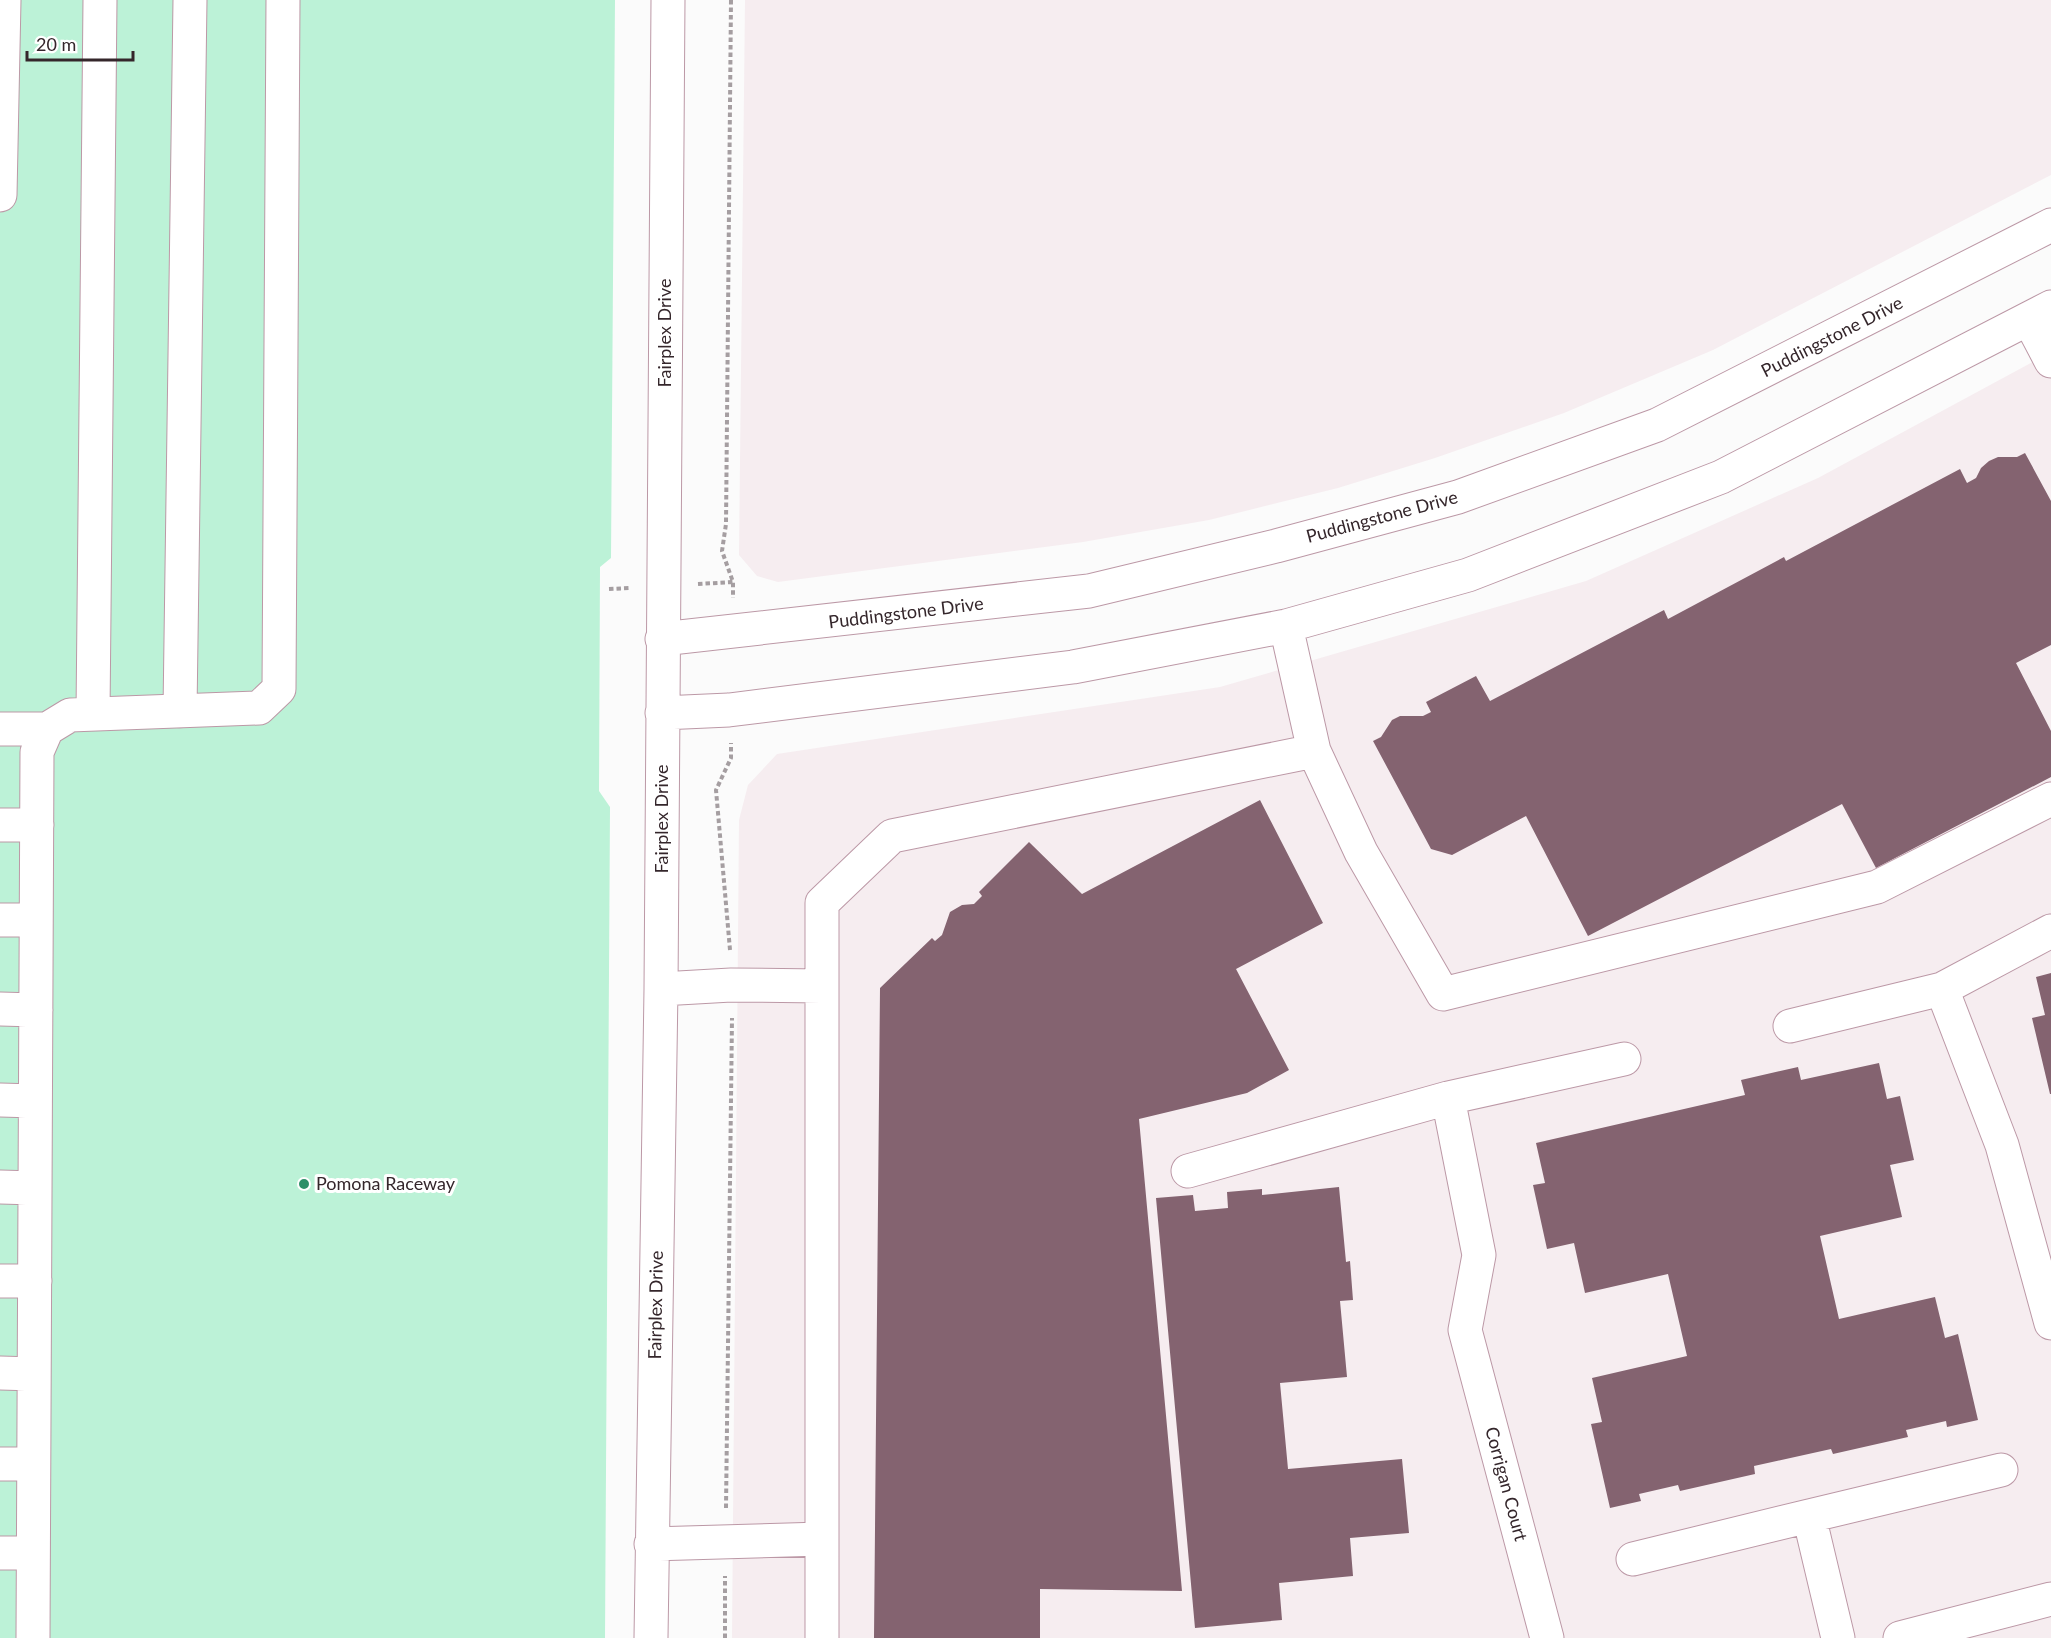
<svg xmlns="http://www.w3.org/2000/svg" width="2051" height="1638" font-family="Lato,sans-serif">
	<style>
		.built { fill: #f6edf0 }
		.green { fill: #bcf2d7 }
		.building { fill: #846370 }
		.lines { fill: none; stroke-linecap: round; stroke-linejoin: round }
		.minor-casing { stroke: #bc98a6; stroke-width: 35 }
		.path { stroke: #a59ea1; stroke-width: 4; stroke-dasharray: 4.5 3; stroke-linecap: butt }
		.minor { stroke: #fff; stroke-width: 33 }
		.poi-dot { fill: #2e8f68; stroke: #fff; stroke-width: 2 }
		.labels { text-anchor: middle; stroke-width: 6; stroke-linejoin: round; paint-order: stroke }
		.street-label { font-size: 18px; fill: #34262b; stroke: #fff }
		.poi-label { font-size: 18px; fill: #34262b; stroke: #fff; text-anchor: start }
	</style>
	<rect width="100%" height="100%" fill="#fbfbfb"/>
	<!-- built -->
	<path class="built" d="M 745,0 L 2051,0 L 2051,175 L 1713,350 L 1564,413 L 1435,458 L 1338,488 L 1209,520 L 1083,542 L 778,582 L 757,576 L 739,555 Z
		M 2051,352 L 2051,1638 L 732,1638 L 739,820 L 748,785 L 777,754 L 1220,687 L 1586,581 L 1818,478 Z"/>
	<!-- green -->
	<path class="green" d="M 0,0 L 615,0 L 611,558 L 600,567 L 599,791 L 610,807 L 605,1638 L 0,1638 Z"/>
	<!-- building -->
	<path class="building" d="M 2025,453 L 2051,501 L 2051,645 L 2016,663 L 2051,731 L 2051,777 L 1876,868 L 1842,804 L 1588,936 L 1526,816 L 1452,855 L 1431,849 L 1373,741 L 1381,737 L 1392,720 L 1400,716 L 1423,716 L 1431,712 L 1426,702 L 1476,676 L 1490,701 L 1664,610 L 1668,619 L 1784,557 L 1786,561 L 1960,469 L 1967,483 L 1976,478 L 1981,468 L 1989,461 L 1998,457 L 2017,457 Z
		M 1260,800 L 1323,923 L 1236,969 L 1289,1070 L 1247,1093 L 1139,1119 L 1182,1591 L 1040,1589 L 1040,1638 L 874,1638 L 880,988 L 932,938 L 935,941 L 942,935 L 950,912 L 962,905 L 974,904 L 982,896 L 979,892 L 1029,842 L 1082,894 Z
		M 2051,973 L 2051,1094 L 2050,1094 L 2032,1018 L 2045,1015 L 2036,977 Z
		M 1879,1063 L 1887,1099 L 1900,1096 L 1914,1160 L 1890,1165 L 1902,1217 L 1820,1236 L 1839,1319 L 1935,1297 L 1945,1338 L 1958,1334 L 1978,1420 L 1947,1427 L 1946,1421 L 1906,1430 L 1908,1437 L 1833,1454 L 1831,1449 L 1754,1466 L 1755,1474 L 1680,1491 L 1678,1485 L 1639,1494 L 1641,1501 L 1610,1508 L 1591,1424 L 1602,1422 L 1592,1378 L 1687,1356 L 1668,1274 L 1585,1293 L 1574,1243 L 1547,1249 L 1533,1185 L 1545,1183 L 1536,1143 L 1745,1095 L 1741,1080 L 1798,1067 L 1801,1080 Z
		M 1339,1187 L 1346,1262 L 1350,1261 L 1353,1300 L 1340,1301 L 1347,1377 L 1280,1383 L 1288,1469 L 1402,1459 L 1409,1533 L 1350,1538 L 1353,1576 L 1279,1583 L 1282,1620 L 1195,1628 L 1156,1198 L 1193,1195 L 1195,1211 L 1228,1208 L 1227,1192 L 1262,1189 L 1262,1195 Z"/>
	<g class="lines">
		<!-- minor casing -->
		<g class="minor-casing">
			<path id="minor" d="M 0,195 L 4,0
				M 2029,319 L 2051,361
				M 1286,626 L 1314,751
				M 662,639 L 1089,591 L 1276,546 L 1458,497 L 1657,425 L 2051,225
				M 180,711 L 190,0
				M 662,713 L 729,710 L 1073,667 L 1286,626 L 1468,575 L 1721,477 L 2051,307
				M 93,714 L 100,0
				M 0,729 L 47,729
				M 0,825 L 37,825
				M 0,920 L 36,920
				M 661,989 L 731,985 L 821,986
				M 1942,989 L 2002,1145 L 2051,1323
				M 0,1009 L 36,1010
				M 1790,1026 L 1942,989 L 2051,931
				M 1448,1098 L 1624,1059
				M 0,1100 L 35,1101
				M 1188,1171 L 1448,1098 L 1479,1255 L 1465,1330 L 1547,1638
				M 0,1187 L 35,1188
				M 0,1281 L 35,1281
				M 0,1373 L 34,1374
				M 0,1464 L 33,1464
				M 651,1544 L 822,1539
				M 0,1553 L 33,1553
				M 1633,1559 L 1809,1516
				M 33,1638 L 37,752 L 47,729 L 70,715 L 259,708 L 279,689 L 283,0
				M 651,1638 L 661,989 L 668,0
				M 822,1638 L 822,903 L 892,836 L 1314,751 L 1361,852 L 1443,994 L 1877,887 L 2051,799
				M 1838,1638 L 1809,1516 L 2001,1470
				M 1900,1638 L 2051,1599"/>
		</g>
		<!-- path -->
		<path class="path" d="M 731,0 L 726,524 L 722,551 L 733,582 L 733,598
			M 698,584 L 733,582
			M 609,589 L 630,588
			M 730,950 L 716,790 L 731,758 L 731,743
			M 726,1508 L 732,1018
			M 725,1638 L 725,1576"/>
		<!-- minor -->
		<use href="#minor" class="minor"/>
	</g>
	<!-- markers -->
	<circle class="poi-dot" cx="304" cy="1184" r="6"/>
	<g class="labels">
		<!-- street labels -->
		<g class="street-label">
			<text transform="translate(665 333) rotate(-90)" y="6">Fairplex Drive</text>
			<text transform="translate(1832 337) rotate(-27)" y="6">Puddingstone Drive</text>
			<text transform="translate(1382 517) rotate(-15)" y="6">Puddingstone Drive</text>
			<text transform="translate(906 613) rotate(-7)" y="6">Puddingstone Drive</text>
			<text transform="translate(662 819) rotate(-90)" y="6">Fairplex Drive</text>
			<text transform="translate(656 1305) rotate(-89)" y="6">Fairplex Drive</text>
			<text transform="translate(1506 1484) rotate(75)" y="6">Corrigan Court</text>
		</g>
		<!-- poi labels -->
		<g class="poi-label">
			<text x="316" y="1190">Pomona Raceway</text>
		</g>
	</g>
	<!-- scale -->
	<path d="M27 51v9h106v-9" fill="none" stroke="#34262b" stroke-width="3"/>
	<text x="36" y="51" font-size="18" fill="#34262b" stroke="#ffffff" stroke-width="4.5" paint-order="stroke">20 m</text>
</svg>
